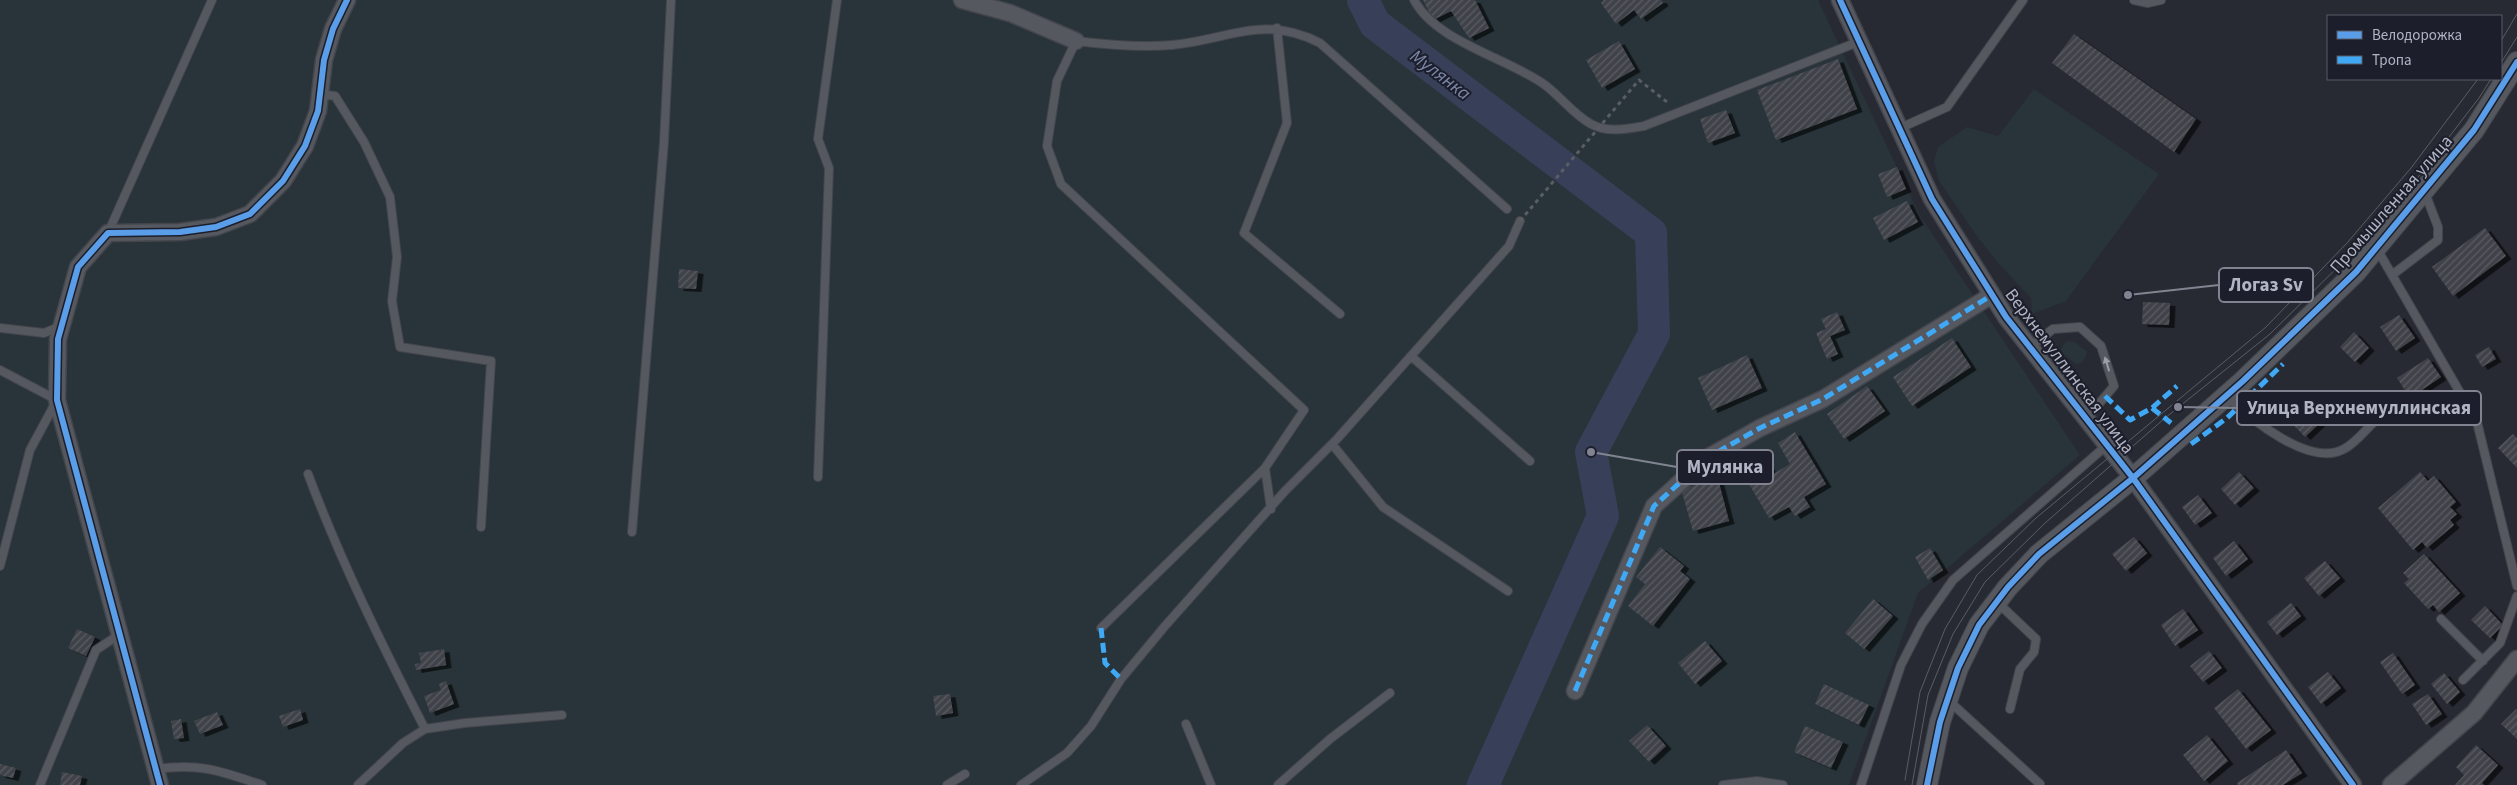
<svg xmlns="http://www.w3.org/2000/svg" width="2517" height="785" font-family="'Source Sans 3',sans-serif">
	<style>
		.green { fill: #283439 }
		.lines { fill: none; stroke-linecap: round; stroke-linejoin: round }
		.river { stroke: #384059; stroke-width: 32 }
		.building { fill: url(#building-hatch); filter: url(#shadow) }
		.service-casing { stroke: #43454b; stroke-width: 10 }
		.minor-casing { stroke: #43454b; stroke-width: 19 }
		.tertiary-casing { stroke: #43454b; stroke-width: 22 }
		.service { stroke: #565860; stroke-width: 8 }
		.minor { stroke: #565860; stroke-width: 16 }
		.tertiary { stroke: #565860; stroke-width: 20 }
		.tram { stroke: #5b5d64; stroke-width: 1 }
		.path-bridge { stroke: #5a5d64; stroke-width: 3; stroke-dasharray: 4 4; stroke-linecap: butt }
		.quiet { stroke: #3fa9f5; stroke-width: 5; stroke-dasharray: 10 5; stroke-linecap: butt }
		.cycleway-casing { stroke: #1c1f2b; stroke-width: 9 }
		.cycleway { stroke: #5a9eea; stroke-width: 6 }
		.oneway { fill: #9a9daa }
		.labels { text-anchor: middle; stroke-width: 4; stroke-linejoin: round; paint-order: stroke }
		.street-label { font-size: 18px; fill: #b1b4c3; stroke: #1c1f2b }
		.water-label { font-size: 19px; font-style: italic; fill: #7c86a8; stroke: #1c1f2b }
		.leader { fill: none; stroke: #818490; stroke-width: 2 }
		.callout-dot { fill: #818490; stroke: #1c1f2b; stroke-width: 2 }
		.callout { fill: #1c1f2b; stroke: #818490; stroke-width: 2 }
		.callout-label { font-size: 19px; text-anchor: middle; font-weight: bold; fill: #b1b4c3 }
	</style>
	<defs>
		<pattern id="building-hatch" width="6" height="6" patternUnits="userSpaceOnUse" patternTransform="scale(1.25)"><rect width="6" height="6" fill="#41434a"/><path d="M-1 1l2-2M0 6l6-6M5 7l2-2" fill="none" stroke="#5a5c62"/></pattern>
		<filter id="shadow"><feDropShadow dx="5.5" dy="3" stdDeviation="0" flood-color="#0009"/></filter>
	</defs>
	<rect width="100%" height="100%" fill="#272a32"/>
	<!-- green -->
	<path class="green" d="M 0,0 L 1818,0 L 1919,214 L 2080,455 L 1918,593 L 1849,785 L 0,785 Z
		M 2034,89 L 2159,174 L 2066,301 L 2032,314 L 2031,298 L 2001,266 L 1979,239 L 1939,181 L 1934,161 L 1938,147 L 1967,127 L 1998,136 Z
		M 2066,341 L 2075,342 L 2087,352 L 2086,357 L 2081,363 L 2076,364 L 2063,354 L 2061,349 Z"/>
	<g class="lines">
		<!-- river -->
		<path class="river" d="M 1363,0 L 1375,24 L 1651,233 L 1654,334 L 1591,452 L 1603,516 L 1483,785"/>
	</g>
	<!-- building -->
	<path class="building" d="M 1423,0 L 1475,0 L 1489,28 L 1469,38 L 1451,11 L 1433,20 Z
		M 1604,0 L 1661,0 L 1663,3 L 1641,19 L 1634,10 L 1616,24 L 1601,3 Z
		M 2074,34 L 2196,119 L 2174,152 L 2052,63 Z
		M 1619,41 L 1635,69 L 1602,88 L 1586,60 Z
		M 1838,59 L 1857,109 L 1776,140 L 1757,90 Z
		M 1726,110 L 1735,133 L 1708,143 L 1700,119 Z
		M 1897,167 L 1906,189 L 1887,197 L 1878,174 Z
		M 1907,201 L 1918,222 L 1884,240 L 1873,218 Z
		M 2485,228 L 2506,256 L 2453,296 L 2432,267 Z
		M 679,269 L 698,271 L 696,289 L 678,288 Z
		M 2143,302 L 2170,303 L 2169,325 L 2142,324 Z
		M 1837,312 L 1845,330 L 1830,336 L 1838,354 L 1827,359 L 1816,333 L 1826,329 L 1821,319 Z
		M 2399,315 L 2415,338 L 2396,351 L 2380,327 Z
		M 2354,332 L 2369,348 L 2355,362 L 2340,347 Z
		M 1952,338 L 1971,367 L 1912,406 L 1893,377 Z
		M 2489,347 L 2496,359 L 2482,367 L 2475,355 Z
		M 1747,355 L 1762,388 L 1712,410 L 1698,378 Z
		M 2428,358 L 2441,377 L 2410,398 L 2397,378 Z
		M 1867,386 L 1885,411 L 1844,439 L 1827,414 Z
		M 2300,401 L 2320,423 L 2305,437 L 2285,416 Z
		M 1795,432 L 1826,484 L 1804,497 L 1810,507 L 1795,516 L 1789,507 L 1769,518 L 1736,462 L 1759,449 L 1773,474 L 1790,464 L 1778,443 Z
		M 2513,434 L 2517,438 L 2517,468 L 2498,448 Z
		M 2239,472 L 2254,488 L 2235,505 L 2221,489 Z
		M 2420,472 L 2428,481 L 2434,476 L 2456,502 L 2450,507 L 2457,514 L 2450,520 L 2454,525 L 2427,548 L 2422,542 L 2413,550 L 2378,508 Z
		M 1718,479 L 1729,521 L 1693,531 L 1681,489 Z
		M 2198,495 L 2212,513 L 2195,525 L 2182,507 Z
		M 2134,537 L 2147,553 L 2126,571 L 2112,554 Z
		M 2234,541 L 2248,559 L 2226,576 L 2213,558 Z
		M 1660,547 L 1684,566 L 1680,571 L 1690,579 L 1653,626 L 1628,606 L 1645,584 L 1636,577 Z
		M 1930,548 L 1943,570 L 1928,580 L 1915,557 Z
		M 2424,554 L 2460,593 L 2439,612 L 2433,605 L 2428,609 L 2404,583 L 2409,579 L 2403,573 Z
		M 2325,561 L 2340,578 L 2319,596 L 2304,578 Z
		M 1873,599 L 1893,616 L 1864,649 L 1845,633 Z
		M 2291,603 L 2301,616 L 2277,635 L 2267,622 Z
		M 2485,606 L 2503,625 L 2490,638 L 2471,620 Z
		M 2183,609 L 2198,630 L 2175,646 L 2161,625 Z
		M 77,629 L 95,637 L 86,656 L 68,648 Z
		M 1705,641 L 1722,661 L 1695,684 L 1678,663 Z
		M 444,649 L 446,665 L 416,670 L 415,664 L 421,663 L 419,653 Z
		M 2209,651 L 2222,668 L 2203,682 L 2190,666 Z
		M 2393,653 L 2415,685 L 2402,694 L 2380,662 Z
		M 2328,672 L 2341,688 L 2321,704 L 2308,687 Z
		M 2444,673 L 2460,692 L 2447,704 L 2431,684 Z
		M 446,681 L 454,704 L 430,713 L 424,696 L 441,690 L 439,684 Z
		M 1824,684 L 1869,705 L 1859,725 L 1815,704 Z
		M 2238,689 L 2271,730 L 2246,749 L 2214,708 Z
		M 950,694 L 953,713 L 936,716 L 933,696 Z
		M 2428,694 L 2442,714 L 2426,725 L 2412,704 Z
		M 300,709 L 303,720 L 283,727 L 279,716 Z
		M 2516,709 L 2517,710 L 2517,739 L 2501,724 Z
		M 217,712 L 223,725 L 200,734 L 194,721 Z
		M 181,719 L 184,738 L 174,739 L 171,721 Z
		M 1647,725 L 1666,746 L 1649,762 L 1629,741 Z
		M 1805,726 L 1843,742 L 1831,768 L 1794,752 Z
		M 2207,735 L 2228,761 L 2204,781 L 2183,755 Z
		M 2476,745 L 2498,765 L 2482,783 L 2484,785 L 2455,785 L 2464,775 L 2456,767 Z
		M 2286,750 L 2302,773 L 2283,785 L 2238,785 L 2237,783 Z
		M 0,764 L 16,768 L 13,778 L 0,775 Z
		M 62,772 L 82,776 L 80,785 L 60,785 Z"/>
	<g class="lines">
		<!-- service casing -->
		<g class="service-casing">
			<path id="service" d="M 1414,0 C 1436,42 1508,58 1545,85 C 1561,97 1574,115 1591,124 C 1607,133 1627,129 1644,126 L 1858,42
				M 2134,0 L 2148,3 L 2161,0
				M 1277,28 L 1287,123 L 1244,233 L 1340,314
				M 320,94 L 335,96 L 364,142 L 390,197 L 397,257 L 392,301 L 400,347 L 491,361 L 481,527
				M 1898,129 L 1947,107 L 2023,0
				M 108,233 L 212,0
				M 2377,249 L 2477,422 L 2517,586
				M 2392,275 L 2438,240 L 2438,227 L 2425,193
				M 0,328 L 44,333 L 61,326
				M 2030,347 L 2053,329 L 2080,327 L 2101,346 L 2114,386 L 2086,419
				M 1411,356 L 1530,461
				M 0,370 L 57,400 L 30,450 L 0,566
				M 2226,396 C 2251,419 2310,468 2344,449 C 2356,443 2366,429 2376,420
				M 1332,444 L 1383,507 L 1508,591
				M 308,474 C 341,562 382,645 425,729 L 403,743 L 358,785
				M 818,477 L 829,168 L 818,139 L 837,0
				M 1271,509 L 1265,468 L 1304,410 L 1061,184 L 1047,146 L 1057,81 L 1076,41 C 1108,45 1140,48 1172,45 C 1231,39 1262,14 1320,43 L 1507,209
				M 632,532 L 664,142 L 671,0
				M 1997,602 L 2036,639 L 2034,652 L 2020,669 L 2010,709
				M 2441,619 L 2483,661
				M 1101,628 L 1265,468
				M 2463,680 L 2500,643 L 2517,596
				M 1949,701 L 2040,784
				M 1186,724 L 1211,785
				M 425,729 L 465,723 L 562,715
				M 156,769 C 202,763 220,771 262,785
				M 40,785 L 96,650 L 120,634
				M 947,785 L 965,774
				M 1021,785 L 1067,753 L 1091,726 L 1121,679 L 1165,626 L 1285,491 L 1337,439 L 1509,246 L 1520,221
				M 1278,785 L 1330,739 L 1390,693
				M 1723,785 L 1757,781 L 1783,785
				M 1861,785 L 1901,665 L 1922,624 L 1953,580 L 2107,445"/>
		</g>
		<!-- minor casing -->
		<g class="minor-casing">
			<path id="minor" d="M 962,0 L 1010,13 L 1076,41
				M 1840,0 L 1932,199 L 2006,317 L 2133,478 L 2353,785
				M 1575,691 L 1654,506 L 1707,458 L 1760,428 L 1823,399 L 1992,295
				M 160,785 L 57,400 L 58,339 L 78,267 L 108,233 L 180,232 L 216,227 L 250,214 L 283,181 L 305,146 L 318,111 L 324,60 L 333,29 L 347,0
				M 2391,785 L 2474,713 L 2517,659"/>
		</g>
		<!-- tertiary casing -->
		<g class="tertiary-casing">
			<path id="tertiary" d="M 1927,785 L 1940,722 L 1958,668 L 1979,625 L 2008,587 L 2039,554 L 2133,478 L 2243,381 L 2356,272 L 2474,130 L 2517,62"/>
		</g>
		<!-- service -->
		<use href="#service" class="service"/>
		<!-- minor -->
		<use href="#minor" class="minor"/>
		<!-- tertiary -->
		<use href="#tertiary" class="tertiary"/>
		<!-- tram -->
		<path class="tram" d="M 2501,41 L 2517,14
			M 2501,63 L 2517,37
			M 1905,780 L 1920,692 L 1945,629 L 1977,575 L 2036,518 L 2266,327 L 2347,243 L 2411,168 L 2478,79
			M 1912,785 L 1928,695 L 1953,634 L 1985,582 L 2044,524 L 2165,418 L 2270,334 L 2355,250 L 2419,176 L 2479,98 L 2491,79"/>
		<!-- path-bridge -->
		<path class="path-bridge" d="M 1520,221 L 1639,80 L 1667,102"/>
		<!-- quiet -->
		<path class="quiet" d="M 2105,396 L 2130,420 L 2152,408 L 2177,386
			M 2152,408 L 2171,423
			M 2191,444 L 2227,418 L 2283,364
			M 1101,628 L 1105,663 L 1121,679
			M 1575,691 L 1654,506 L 1707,458 L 1760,428 L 1823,399 L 1992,295"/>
		<!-- cycleway casing -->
		<g class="cycleway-casing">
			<path id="cycleway" d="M 1840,0 L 1932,199 L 2006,317 L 2133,478 L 2353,785
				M 160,785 L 57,400 L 58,339 L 78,267 L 108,233 L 180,232 L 216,227 L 250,214 L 283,181 L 305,146 L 318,111 L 324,60 L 333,29 L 347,0
				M 1927,785 L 1940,722 L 1958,668 L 1979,625 L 2008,587 L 2039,554 L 2133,478 L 2243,381 L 2356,272 L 2474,130 L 2517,62"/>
		</g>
		<!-- cycleway -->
		<use href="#cycleway" class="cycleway"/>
	</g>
	<!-- one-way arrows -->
	<defs><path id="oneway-solid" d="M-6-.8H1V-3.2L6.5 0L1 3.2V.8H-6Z" transform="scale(1.25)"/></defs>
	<use class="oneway" href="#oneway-solid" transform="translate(2107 364) rotate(-107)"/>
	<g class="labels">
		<!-- street labels -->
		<g class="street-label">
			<text transform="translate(2391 204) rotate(-49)" y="6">Промышленная улица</text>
			<text transform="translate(2070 371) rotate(53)" y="6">Верхнемуллинская улица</text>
		</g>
		<!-- water labels -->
		<g class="water-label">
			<text transform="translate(1441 74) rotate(37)" y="7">Мулянка</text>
		</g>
	</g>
	<!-- callouts -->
	<path class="leader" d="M2128 295L2219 285M2178 407L2237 408M1591 452L1677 467"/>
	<g class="callout-dot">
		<circle cx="2128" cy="295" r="5"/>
		<circle cx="2178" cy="407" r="5"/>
		<circle cx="1591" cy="452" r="5"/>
	</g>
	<g class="callout">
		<rect x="2219" y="268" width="94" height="34" rx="5"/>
		<rect x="2237" y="391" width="244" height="34" rx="5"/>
		<rect x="1677" y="450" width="96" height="34" rx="5"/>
	</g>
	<g class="callout-label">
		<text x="2266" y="291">Логаз Sv</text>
		<text x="2359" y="414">Улица Верхнемуллинская</text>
		<text x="1725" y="473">Мулянка</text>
	</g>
	<!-- legend -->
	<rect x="2327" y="15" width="175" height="65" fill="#1c1f2b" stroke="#585b68"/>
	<rect x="2337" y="31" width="25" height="8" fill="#5a9eea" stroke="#585b68"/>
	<text x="2372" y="40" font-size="15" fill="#b1b4c3">Велодорожка</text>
	<rect x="2337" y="56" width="25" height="8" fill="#3fa9f5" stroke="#585b68"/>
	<text x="2372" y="65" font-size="15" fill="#b1b4c3">Тропа</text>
</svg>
